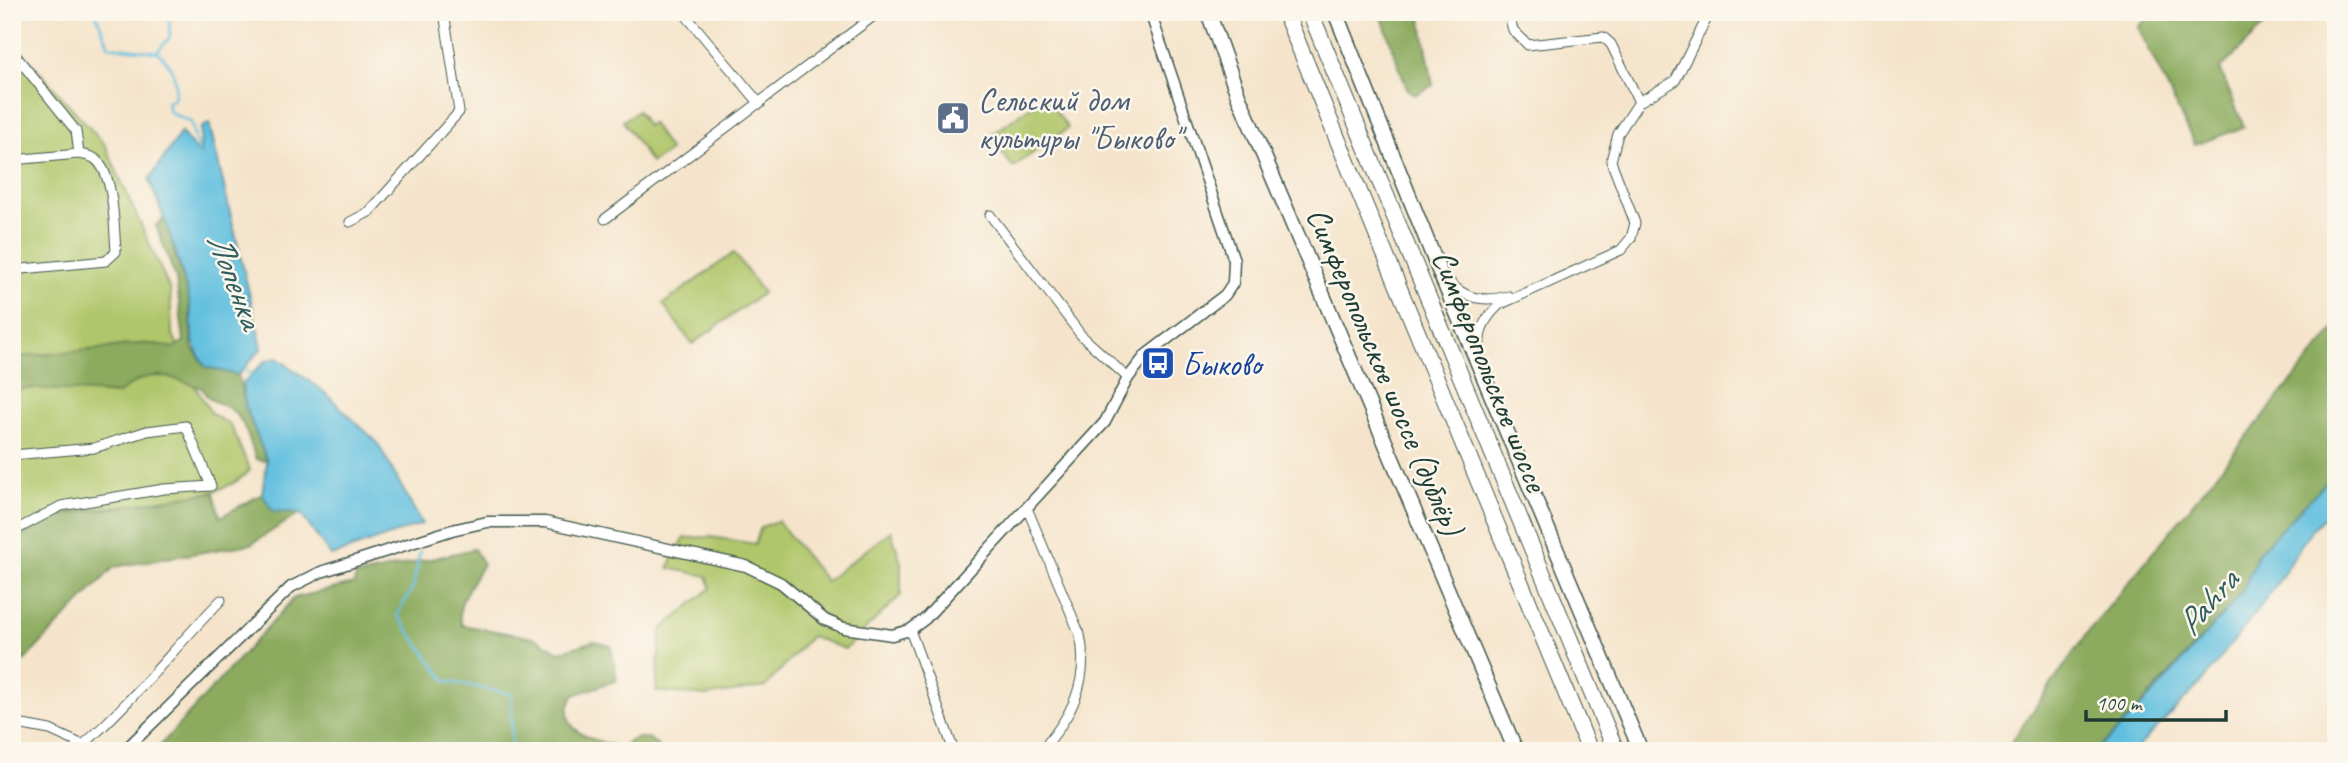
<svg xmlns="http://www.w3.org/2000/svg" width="2348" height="763" font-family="Caveat,sans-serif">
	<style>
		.green { fill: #b0c66a; stroke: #68824f; stroke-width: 2 }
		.forest { fill: #8cab5e; stroke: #567449; stroke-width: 2 }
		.water { fill: #61bfdf; stroke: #407e8a; stroke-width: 2 }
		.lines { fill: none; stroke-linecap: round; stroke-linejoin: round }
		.stream { stroke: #61bfdf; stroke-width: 2.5 }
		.minor-casing { stroke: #3f564b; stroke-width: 11 }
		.tertiary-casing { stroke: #3f564b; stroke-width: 13 }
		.primary-casing { stroke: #3f564b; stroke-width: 17 }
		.motorway-casing { stroke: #3f564b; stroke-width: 18 }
		.minor { stroke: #fff; stroke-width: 9 }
		.tertiary { stroke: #fff; stroke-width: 10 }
		.primary { stroke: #fff; stroke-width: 14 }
		.motorway { stroke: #fff; stroke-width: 16 }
		.labels { text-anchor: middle; stroke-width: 5; stroke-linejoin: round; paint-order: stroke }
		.service-label { font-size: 33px; fill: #4e5e75; stroke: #fbf7ec; text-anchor: start }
		.transit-label { font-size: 33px; fill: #164399; stroke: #fbf7ec; text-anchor: start }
		.street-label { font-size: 33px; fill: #1f3d34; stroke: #fbf7ec }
		.water-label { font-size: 35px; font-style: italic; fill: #305e5f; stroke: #fbf7ec }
	</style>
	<rect width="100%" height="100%" fill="#fbf7ec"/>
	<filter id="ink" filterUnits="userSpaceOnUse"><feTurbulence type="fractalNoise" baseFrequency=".0143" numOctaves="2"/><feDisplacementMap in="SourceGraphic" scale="14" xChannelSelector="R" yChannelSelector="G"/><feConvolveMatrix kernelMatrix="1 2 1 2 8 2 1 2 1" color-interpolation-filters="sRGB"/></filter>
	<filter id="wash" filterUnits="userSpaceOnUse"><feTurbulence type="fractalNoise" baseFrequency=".00686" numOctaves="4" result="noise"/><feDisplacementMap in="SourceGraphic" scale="28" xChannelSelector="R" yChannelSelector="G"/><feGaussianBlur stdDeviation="1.57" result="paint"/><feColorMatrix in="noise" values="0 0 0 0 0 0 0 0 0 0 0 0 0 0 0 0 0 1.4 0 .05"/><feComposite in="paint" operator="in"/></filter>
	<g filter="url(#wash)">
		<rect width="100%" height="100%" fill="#f5e4cb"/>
		<!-- green -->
		<path class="green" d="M 12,41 L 105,145 L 170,290 L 172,332 L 195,386 L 211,413 L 231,426 L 250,470 C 215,510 104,500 54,517 C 40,522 25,534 12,542 Z
			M 1045,96 L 1068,128 L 1013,167 L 990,136 Z
			M 638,111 L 647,126 L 652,123 L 670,151 L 651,163 L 623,121 Z
			M 734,253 L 763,293 L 692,344 L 663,304 Z
			M 778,521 L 826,581 L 891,531 L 901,563 L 901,595 L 845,649 L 811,636 L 765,687 L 705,696 L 656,691 L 661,630 L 711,588 L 707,576 L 668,568 L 684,538 L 711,537 L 755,544 L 761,527 Z"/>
		<!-- forest -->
		<path class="forest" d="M 1380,12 L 1420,12 L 1433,85 L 1415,95 L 1407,89 Z
			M 2153,12 L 2278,12 L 2220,69 L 2244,127 L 2195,145 L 2138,27 Z
			M 164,217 L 189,298 L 192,347 L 206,367 L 238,375 L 246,408 L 267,461 L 256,459 C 250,443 246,423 233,411 C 221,401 209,404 202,388 C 164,375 150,367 118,394 L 32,388 L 12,391 L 12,358 C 38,354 64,353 90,350 C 120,348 142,338 173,348 L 184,341 L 176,279 L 156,226 Z
			M 2336,327 L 2336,472 L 2259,552 L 2244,588 L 2229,608 L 2108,741 L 2094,751 L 2005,751 L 2085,636 Z
			M 214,492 L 220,517 L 262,494 L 273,511 L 300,513 L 251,544 L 114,567 L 19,666 L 12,667 L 12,542 L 53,517 Z
			M 474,549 L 483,564 C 473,582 453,605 462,625 L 535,638 L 559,652 L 594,641 L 611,646 L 617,680 L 574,695 C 552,731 595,741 620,747 L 636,738 L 649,738 L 663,751 L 155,751 L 294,598 L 354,584 L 356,576 Z"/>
		<!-- water -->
		<path class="water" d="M 209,123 L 262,348 L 238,375 L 206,367 C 184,335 196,328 188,295 C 178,256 165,218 149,180 L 181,132 L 200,156 L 201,128 Z
			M 277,358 L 323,391 L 377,442 L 422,524 L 331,556 L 300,513 L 273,511 L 262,494 L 267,461 L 246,408 L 242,385 L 265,361 Z
			M 2336,472 L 2336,504 L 2308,534 L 2273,590 L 2201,683 L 2134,751 L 2094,751 L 2108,740 L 2155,692 L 2229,608 L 2244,588 L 2259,552 Z"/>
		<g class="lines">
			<!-- stream -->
			<path class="stream" d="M 95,12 L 109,46 L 156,52
				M 169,12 L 170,37 L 157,52 C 173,64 178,80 174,99 L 167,102 L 169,112 L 191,122 L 200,160
				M 242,366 L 252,376
				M 420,551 L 413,587 L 397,615 L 446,681 L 511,694 L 512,751"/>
		</g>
	</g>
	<g filter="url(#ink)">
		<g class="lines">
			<!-- minor casing -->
			<g class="minor-casing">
				<path id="minor" d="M 683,12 L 760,104
					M 1508,12 L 1513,30 L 1528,45 L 1603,37 L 1611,44 L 1639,102
					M 12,51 L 76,131 L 79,154 C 84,155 92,156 95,159 C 115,174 114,229 116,252 L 106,261 L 12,270
					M 12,160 L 79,154
					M 990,215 L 1081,335 L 1128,378
					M 605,219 L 879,12
					M 350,222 L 369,212 L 459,112 L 444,12
					M 1447,279 C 1464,300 1484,302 1509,296
					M 1481,358 C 1477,334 1482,321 1499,305 L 1621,250 L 1631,238 L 1635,223 L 1611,161 L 1618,134 L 1639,102 L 1675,81 L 1710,12
					M 12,455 L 94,448 L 147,431 L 186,426 L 211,486 L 164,489 L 61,506 L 12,532
					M 1027,508 L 1080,635 C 1090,682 1071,717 1041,751
					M 910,630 L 954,751
					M 12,723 L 50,730 L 83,745 C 133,701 174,648 221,600"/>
			</g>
			<!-- tertiary casing -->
			<g class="tertiary-casing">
				<path id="tertiary" d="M 124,751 L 291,587 L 321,572 L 452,530 L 487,522 L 545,522 L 746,566 L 781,583 L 825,620 L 844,628 L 892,635 L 910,630 L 925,619 L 1105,422 L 1128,378 L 1146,355 L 1225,295 L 1233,283 L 1234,260 L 1150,12"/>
			</g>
			<!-- primary casing -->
			<g class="primary-casing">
				<path id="primary" d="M 1208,12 L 1238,95 L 1516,751
					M 1335,12 L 1438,268 L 1641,751"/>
			</g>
			<!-- motorway casing -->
			<g class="motorway-casing">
				<path id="motorway" d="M 1285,12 L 1590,751
					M 1310,12 L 1616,751"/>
			</g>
			<!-- minor -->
			<use href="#minor" class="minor"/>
			<!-- tertiary -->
			<use href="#tertiary" class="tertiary"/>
			<!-- primary -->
			<use href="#primary" class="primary"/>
			<!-- motorway -->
			<use href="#motorway" class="motorway"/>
		</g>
	</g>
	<!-- icons -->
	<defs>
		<g id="civic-square" transform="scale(1.75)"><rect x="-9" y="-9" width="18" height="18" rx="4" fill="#5c6f8a" stroke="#fbf7ec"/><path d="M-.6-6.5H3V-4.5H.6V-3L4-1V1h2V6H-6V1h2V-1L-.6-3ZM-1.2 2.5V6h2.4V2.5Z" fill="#fff"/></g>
		<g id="bus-square" transform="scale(1.75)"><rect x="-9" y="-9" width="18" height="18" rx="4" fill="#1a4fb4" stroke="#fbf7ec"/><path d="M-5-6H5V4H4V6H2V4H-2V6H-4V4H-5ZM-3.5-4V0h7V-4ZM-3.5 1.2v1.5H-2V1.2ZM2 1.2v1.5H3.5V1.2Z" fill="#fff"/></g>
	</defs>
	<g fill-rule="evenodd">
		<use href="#civic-square" x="953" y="118"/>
		<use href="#bus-square" x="1158" y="363"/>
	</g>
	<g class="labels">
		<!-- service labels -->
		<g class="service-label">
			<text x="978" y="111">Сельский дом<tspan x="978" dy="38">культуры "Быково"</tspan></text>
		</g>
		<!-- transit labels -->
		<g class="transit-label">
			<text x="1182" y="375">Быково</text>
		</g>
		<!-- street labels -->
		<g class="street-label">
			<text transform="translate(1491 370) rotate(68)" y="12">Симферопольское шоссе</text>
			<text transform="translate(1386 371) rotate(67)" y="12">Симферопольское шоссе (дублёр)</text>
		</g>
		<!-- water labels -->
		<g class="water-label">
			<text transform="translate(236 280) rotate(69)" y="12">Лопенка</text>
			<text transform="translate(2207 602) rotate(-49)" y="12">Pahra</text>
		</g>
	</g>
	<!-- margin -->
	<rect width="2348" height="763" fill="none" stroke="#fbf7ec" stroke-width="42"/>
	<!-- scale -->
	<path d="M2086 710v10h140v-10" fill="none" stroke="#1f3d34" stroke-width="3.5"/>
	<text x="2096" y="710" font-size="21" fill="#1f3d34" stroke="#fbf7ec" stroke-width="5" paint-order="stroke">100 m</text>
</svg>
